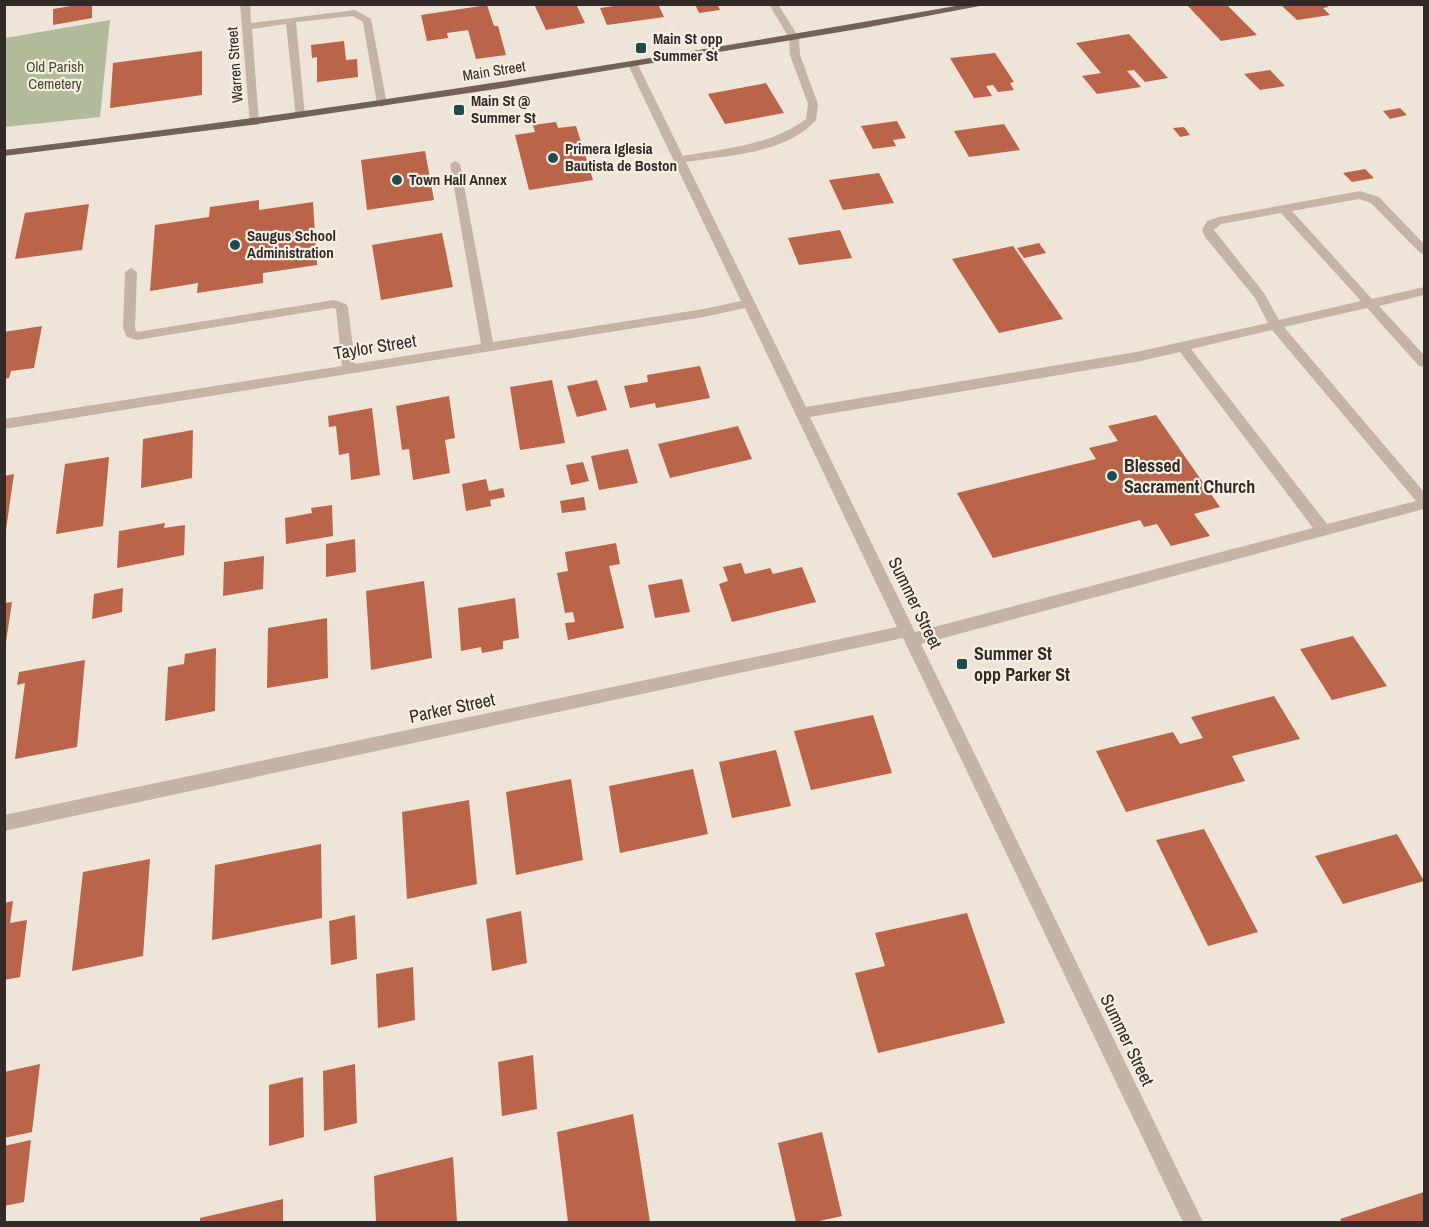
<svg xmlns="http://www.w3.org/2000/svg" width="1429" height="1227" font-family="'Archivo Narrow',sans-serif">
	<style>
		.green { fill: #b1bb9a }
		.building { fill: #ba644a }
		.lines { fill: none; stroke-linecap: round; stroke-linejoin: round }
		.minor { fill: #c5b4a6; fill-rule: evenodd }
		.major { fill: #726158; fill-rule: evenodd }
		.poi-dot { fill: #204c4f; stroke: #f7eee4; stroke-width: 2 }
		.labels { text-anchor: middle; stroke-width: 4.5; stroke-linejoin: round; paint-order: stroke }
		.far-poi-label { font-size: 15px; font-weight: bold; fill: #322a26; stroke: #f7eee4; text-anchor: start }
		.far-street-label { font-size: 15px; fill: #322a26; stroke: #f7eee4 }
		.far-park-label { font-size: 15px; fill: #424d2c; stroke: #f7eee4 }
		.street-label { font-size: 18px; fill: #322a26; stroke: #f7eee4 }
		.poi-label { font-size: 18px; font-weight: bold; fill: #322a26; stroke: #f7eee4; text-anchor: start }
	</style>
	<rect width="100%" height="100%" fill="#eee4d8"/>
	<!-- green -->
	<path class="green" d="M 110,20 L 100,117 L 5,127 L 5,38 Z"/>
	<!-- building -->
	<path class="building" d="M 83,4 L 92,4 L 92,18 L 53,25 L 53,9 Z
		M 534,4 L 576,4 L 585,23 L 546,30 Z
		M 627,4 L 658,4 L 664,17 L 607,25 L 600,8 Z
		M 695,4 L 717,4 L 720,10 L 699,13 Z
		M 1186,4 L 1226,4 L 1257,35 L 1221,41 Z
		M 1280,4 L 1325,4 L 1328,7 L 1323,8 L 1330,15 L 1297,20 Z
		M 487,5 L 494,26 L 498,26 L 506,55 L 476,59 L 468,30 L 447,33 L 448,38 L 427,41 L 421,15 Z
		M 1129,34 L 1168,78 L 1145,82 L 1134,70 L 1127,71 L 1141,87 L 1097,94 L 1082,76 L 1101,73 L 1076,43 Z
		M 344,41 L 346,60 L 357,59 L 358,77 L 317,82 L 317,57 L 312,58 L 311,45 Z
		M 202,51 L 202,95 L 110,108 L 113,63 Z
		M 995,53 L 1014,82 L 1010,83 L 1014,90 L 998,92 L 993,85 L 986,86 L 992,96 L 974,98 L 950,58 Z
		M 1270,70 L 1285,86 L 1260,90 L 1244,74 Z
		M 766,83 L 784,113 L 725,124 L 708,94 Z
		M 1400,108 L 1407,115 L 1390,119 L 1383,111 Z
		M 897,121 L 906,138 L 893,140 L 896,146 L 873,149 L 861,126 Z
		M 556,122 L 558,128 L 576,126 L 593,180 L 529,190 L 515,135 L 535,132 L 533,125 Z
		M 1004,124 L 1020,150 L 969,157 L 954,131 Z
		M 1184,127 L 1190,135 L 1180,137 L 1173,128 Z
		M 425,151 L 434,200 L 367,210 L 361,160 Z
		M 1365,169 L 1374,178 L 1352,182 L 1343,173 Z
		M 879,173 L 894,203 L 843,210 L 829,180 Z
		M 259,200 L 259,210 L 313,202 L 317,265 L 263,273 L 263,283 L 197,293 L 198,283 L 150,291 L 155,225 L 209,217 L 210,207 Z
		M 89,204 L 82,250 L 15,259 L 25,213 Z
		M 840,230 L 852,258 L 799,265 L 788,238 Z
		M 442,233 L 453,287 L 381,300 L 372,245 Z
		M 1039,243 L 1046,253 L 1024,258 L 1017,248 Z
		M 1013,246 L 1063,319 L 999,333 L 952,259 Z
		M 42,326 L 34,368 L 11,371 L 9,378 L 4,379 L 4,332 Z
		M 700,366 L 710,398 L 656,408 L 655,403 L 630,408 L 624,386 L 648,382 L 647,375 Z
		M 552,380 L 565,443 L 520,450 L 510,387 Z
		M 597,380 L 607,410 L 577,417 L 567,386 Z
		M 449,396 L 455,438 L 445,440 L 450,473 L 413,480 L 409,449 L 402,450 L 396,406 Z
		M 372,408 L 380,475 L 351,480 L 349,453 L 339,455 L 336,426 L 329,427 L 328,416 Z
		M 1156,415 L 1220,507 L 1194,514 L 1210,536 L 1171,546 L 1157,524 L 1144,527 L 1140,520 L 993,558 L 957,493 L 1096,459 L 1089,448 L 1118,441 L 1108,426 Z
		M 738,426 L 752,459 L 670,478 L 658,444 Z
		M 193,430 L 192,478 L 141,488 L 143,439 Z
		M 628,449 L 638,483 L 599,490 L 591,456 Z
		M 109,457 L 103,526 L 56,534 L 65,464 Z
		M 583,462 L 589,481 L 571,485 L 566,465 Z
		M 14,474 L 6,530 L 4,530 L 4,476 Z
		M 486,479 L 489,491 L 503,488 L 505,497 L 490,500 L 491,506 L 466,511 L 462,484 Z
		M 584,497 L 586,510 L 562,513 L 560,501 Z
		M 332,505 L 333,536 L 286,544 L 285,518 L 312,513 L 311,508 Z
		M 165,523 L 164,528 L 185,525 L 184,555 L 117,568 L 119,531 Z
		M 355,539 L 356,572 L 326,577 L 326,544 Z
		M 616,543 L 620,564 L 609,566 L 624,628 L 568,640 L 565,623 L 575,622 L 573,612 L 565,613 L 557,573 L 568,571 L 565,552 Z
		M 264,556 L 263,589 L 223,596 L 224,562 Z
		M 741,563 L 745,574 L 770,568 L 773,574 L 802,567 L 816,602 L 732,622 L 719,584 L 728,581 L 723,567 Z
		M 682,579 L 690,612 L 655,618 L 648,585 Z
		M 424,581 L 432,658 L 371,670 L 366,591 Z
		M 123,588 L 122,612 L 92,619 L 94,594 Z
		M 515,598 L 519,638 L 503,641 L 503,649 L 482,653 L 481,647 L 461,651 L 458,608 Z
		M 12,602 L 6,642 L 4,642 L 4,603 Z
		M 327,618 L 328,678 L 267,688 L 268,628 Z
		M 1353,636 L 1387,686 L 1332,700 L 1300,649 Z
		M 216,648 L 215,711 L 165,721 L 168,667 L 184,664 L 185,654 Z
		M 85,660 L 77,747 L 15,759 L 25,683 L 17,685 L 19,672 Z
		M 1274,696 L 1300,739 L 1232,756 L 1245,781 L 1126,812 L 1096,751 L 1173,732 L 1180,744 L 1203,738 L 1191,717 Z
		M 873,715 L 892,773 L 811,790 L 794,731 Z
		M 776,750 L 791,806 L 732,818 L 719,762 Z
		M 693,769 L 708,834 L 620,853 L 609,786 Z
		M 571,779 L 583,860 L 516,875 L 506,792 Z
		M 469,800 L 477,884 L 407,899 L 402,812 Z
		M 1204,829 L 1258,932 L 1208,946 L 1156,840 Z
		M 1397,834 L 1424,881 L 1343,904 L 1315,856 Z
		M 321,844 L 322,918 L 212,940 L 215,865 Z
		M 150,859 L 143,956 L 72,971 L 83,872 Z
		M 13,901 L 10,923 L 27,920 L 20,977 L 4,980 L 4,903 Z
		M 521,911 L 527,963 L 492,971 L 486,919 Z
		M 967,913 L 1005,1023 L 878,1053 L 855,973 L 885,966 L 875,933 Z
		M 355,915 L 357,959 L 331,965 L 329,921 Z
		M 413,967 L 415,1020 L 378,1028 L 376,974 Z
		M 533,1055 L 537,1109 L 502,1116 L 498,1062 Z
		M 40,1064 L 32,1132 L 4,1138 L 4,1072 Z
		M 355,1064 L 357,1123 L 324,1131 L 323,1071 Z
		M 303,1077 L 304,1137 L 269,1146 L 269,1085 Z
		M 633,1114 L 650,1222 L 568,1222 L 557,1132 Z
		M 822,1132 L 842,1216 L 815,1222 L 796,1222 L 778,1143 Z
		M 31,1140 L 24,1202 L 4,1206 L 4,1146 Z
		M 453,1157 L 457,1222 L 376,1222 L 374,1176 Z
		M 1424,1192 L 1424,1222 L 1342,1222 L 1340,1219 Z
		M 283,1199 L 283,1222 L 200,1222 L 200,1218 Z"/>
	<g class="lines">
		<!-- minor -->
		<path class="minor" d="M 240,4 L 250,4 L 251,23 L 355,10 L 371,19 L 387,104 L 382,107 L 377,104 L 363,22 L 353,16 L 296,22 L 305,116 L 296,118 L 286,24 L 252,29 L 259,123 L 258,125 L 250,125 Z
			M 769,4 L 778,4 L 799,38 L 800,55 L 818,104 L 816,120 C 786,154 727,155 686,162 L 806,407 L 1136,352 L 1268,323 L 1255,298 L 1205,237 L 1202,230 L 1207,221 L 1219,217 L 1360,191 L 1379,197 L 1424,244 L 1424,254 L 1420,253 L 1371,203 L 1359,199 L 1292,211 L 1372,299 L 1424,287 L 1424,295 L 1379,306 L 1424,355 L 1424,367 L 1419,366 L 1367,308 L 1284,327 L 1424,492 L 1424,509 L 921,644 L 1203,1222 L 1183,1222 L 903,638 L 4,831 L 4,815 L 897,627 L 745,308 L 704,317 L 4,429 L 4,419 L 342,366 L 336,309 L 333,308 L 137,340 L 127,337 L 123,328 L 125,272 L 131,268 L 137,272 L 135,328 L 137,332 L 334,300 L 346,304 L 348,307 L 355,364 L 481,344 L 450,164 L 455,161 L 460,164 L 493,342 L 704,309 L 741,301 L 628,65 L 633,62 L 638,65 L 683,156 C 725,148 770,146 806,119 L 808,104 L 790,55 L 789,38 ZM 1281,213 L 1361,301 L 1279,320 L 1264,293 L 1214,230 L 1221,224 ZM 1272,330 L 1416,501 L 1327,524 L 1191,349 ZM 1180,352 L 1313,528 L 915,632 L 810,417 L 1136,362 Z"/>
		<!-- major -->
		<path class="major" d="M 967,4 L 990,4 L 864,28 L 496,89 L 251,125 L 4,156 L 4,150 C 327,112 647,60 967,4 Z"/>
	</g>
	<!-- markers -->
	<g class="poi-dot">
		<rect x="635" y="42" width="12" height="12" rx="3"/>
		<rect x="453" y="104" width="12" height="12" rx="3"/>
		<circle cx="553" cy="158" r="6"/>
		<circle cx="397" cy="180" r="6"/>
		<circle cx="235" cy="245" r="6"/>
		<circle cx="1112" cy="476" r="6"/>
		<rect x="956" y="658" width="12" height="12" rx="3"/>
	</g>
	<g class="labels">
		<!-- far-poi labels -->
		<g class="far-poi-label">
			<text x="653" y="44">Main St opp<tspan x="653" dy="17">Summer St</tspan></text>
			<text x="471" y="106">Main St @<tspan x="471" dy="17">Summer St</tspan></text>
			<text x="565" y="154">Primera Iglesia<tspan x="565" dy="17">Bautista de Boston</tspan></text>
			<text x="409" y="185">Town Hall Annex</text>
			<text x="247" y="241">Saugus School<tspan x="247" dy="17">Administration</tspan></text>
		</g>
		<!-- far-street labels -->
		<g class="far-street-label">
			<text transform="translate(235 65) rotate(-94)" y="5">Warren Street</text>
			<text transform="translate(494 71) rotate(-9)" y="5">Main Street</text>
		</g>
		<!-- far-park labels -->
		<g class="far-park-label">
			<text x="55" y="72">Old Parish<tspan x="55" dy="17">Cemetery</tspan></text>
		</g>
		<!-- street labels -->
		<g class="street-label">
			<text transform="translate(375 347) rotate(-9)" y="6">Taylor Street</text>
			<text transform="translate(915 603) rotate(64)" y="6">Summer Street</text>
			<text transform="translate(452 708) rotate(-12)" y="6">Parker Street</text>
			<text transform="translate(1127 1040) rotate(64)" y="6">Summer Street</text>
		</g>
		<!-- poi labels -->
		<g class="poi-label">
			<text x="1124" y="472">Blessed<tspan x="1124" dy="21">Sacrament Church</tspan></text>
			<text x="974" y="660">Summer St<tspan x="974" dy="21">opp Parker St</tspan></text>
		</g>
	</g>
	<!-- border -->
	<rect width="1429" height="1227" fill="none" stroke="#322a26" stroke-width="12"/>
</svg>
